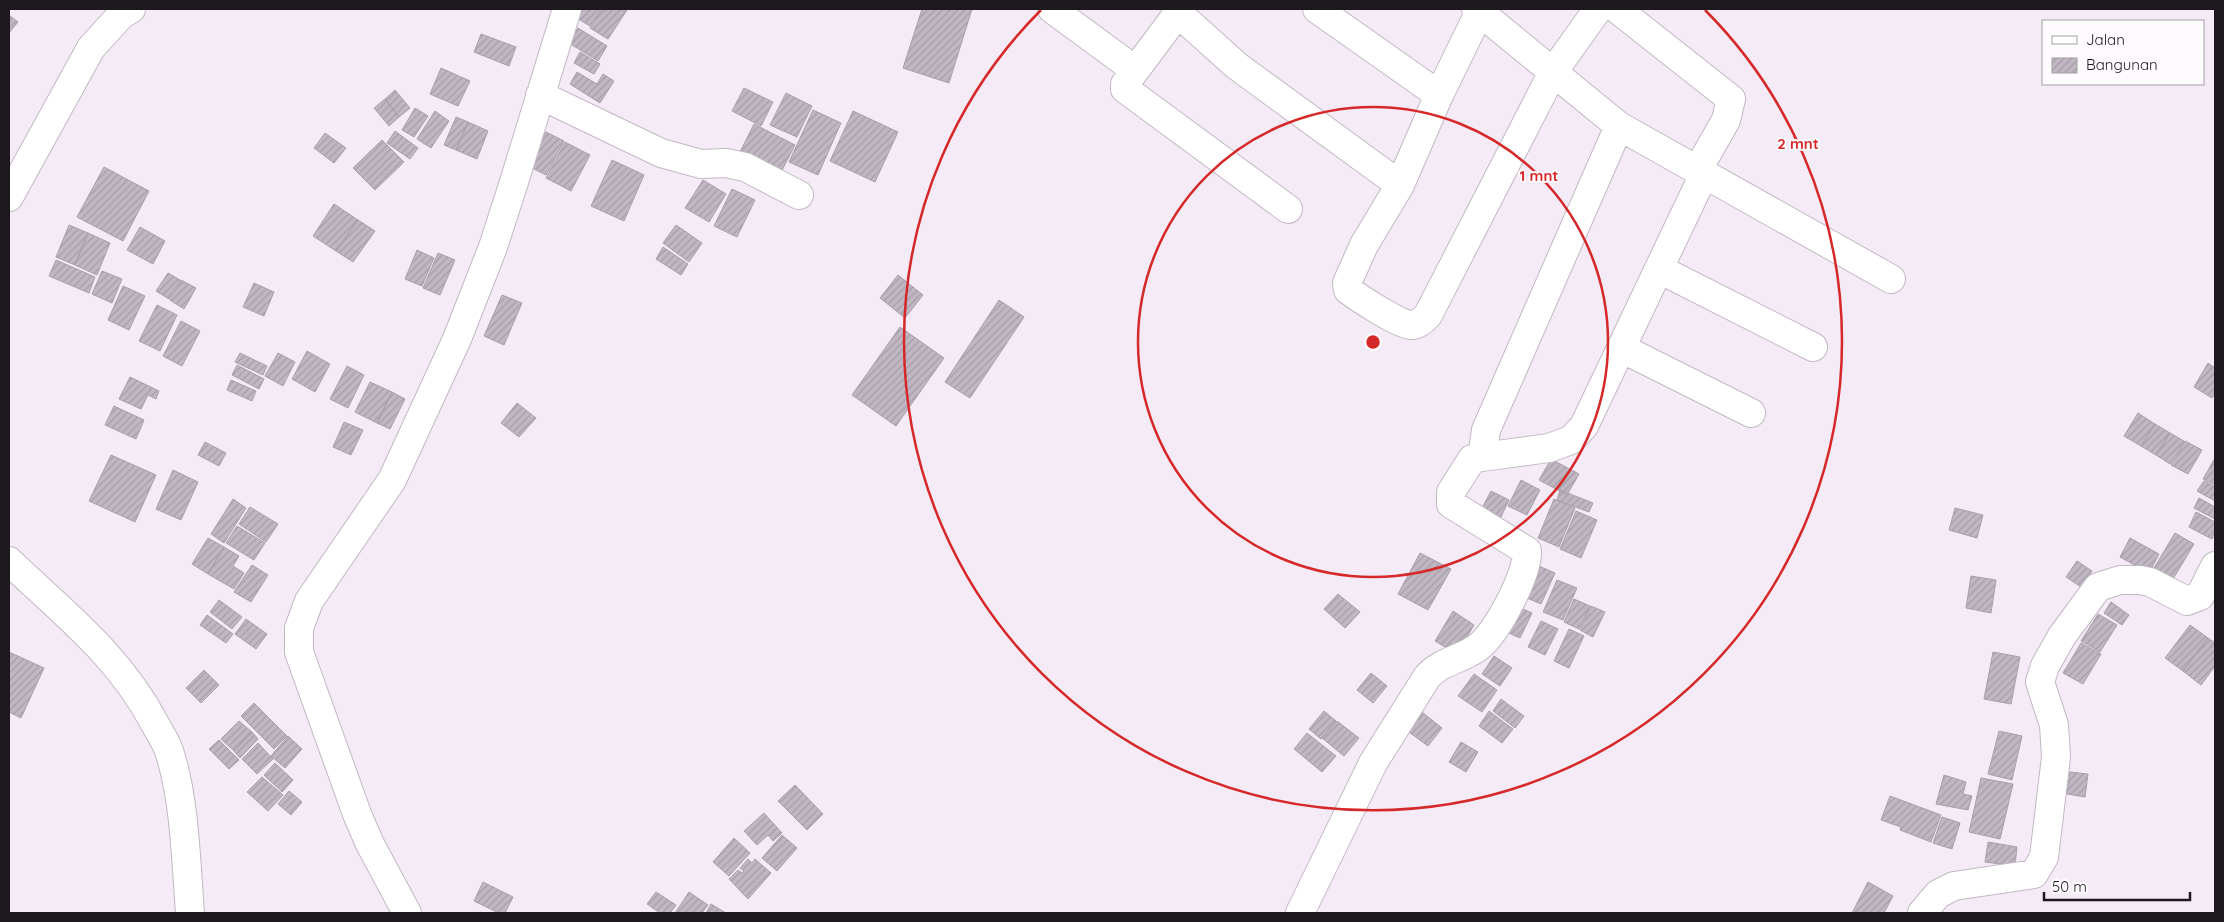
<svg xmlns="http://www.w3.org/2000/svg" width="2224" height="922" font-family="Quicksand,sans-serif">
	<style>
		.building { fill: url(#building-hatch); stroke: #a89faa }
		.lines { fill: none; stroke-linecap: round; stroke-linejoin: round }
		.minor-casing { stroke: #c2b8c4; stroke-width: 30 }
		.minor { stroke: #fff; stroke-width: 28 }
		.ring { fill: none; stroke: #d62828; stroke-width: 2.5 }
		.centre { fill: #d62828; stroke: #fdfbfd; stroke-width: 2.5 }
		.ring-label { font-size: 15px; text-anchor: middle; font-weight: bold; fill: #d62828; stroke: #fdfbfd; stroke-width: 4; stroke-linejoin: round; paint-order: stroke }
	</style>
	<defs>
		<pattern id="building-hatch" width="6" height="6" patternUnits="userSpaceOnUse" patternTransform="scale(1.25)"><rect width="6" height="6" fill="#c0b7c3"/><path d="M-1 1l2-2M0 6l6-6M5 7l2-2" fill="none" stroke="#a49da7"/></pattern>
	</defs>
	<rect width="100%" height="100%" fill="#f5ebf7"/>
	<!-- building -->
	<path class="building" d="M 573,9 L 601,9 L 590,26 L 570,14 Z
		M 602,9 L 627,10 L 608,39 L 590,28 Z
		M 922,9 L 972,9 L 949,83 L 903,68 Z
		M 9,15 L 18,22 L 9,33 Z
		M 578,28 L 607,46 L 598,61 L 569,43 Z
		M 481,34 L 516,47 L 509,66 L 474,52 Z
		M 580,52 L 600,64 L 594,74 L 574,63 Z
		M 441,68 L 470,81 L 458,106 L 430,94 Z
		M 577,72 L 597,84 L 603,74 L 614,81 L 600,103 L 570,84 Z
		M 744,88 L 773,102 L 761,126 L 732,111 Z
		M 395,90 L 410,108 L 399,117 L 385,99 Z
		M 786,93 L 812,106 L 797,137 L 770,125 Z
		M 385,99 L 399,117 L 389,126 L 374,108 Z
		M 415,108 L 428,116 L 414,137 L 402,130 Z
		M 813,110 L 841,123 L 818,175 L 789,162 Z
		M 435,111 L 449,121 L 431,148 L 417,139 Z
		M 853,111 L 898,132 L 875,182 L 830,161 Z
		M 456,117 L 468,122 L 456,150 L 444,145 Z
		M 468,122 L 488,131 L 477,159 L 456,150 Z
		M 754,124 L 795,145 L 777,180 L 736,160 Z
		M 395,131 L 418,148 L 410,159 L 387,143 Z
		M 546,132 L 564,141 L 546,175 L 528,166 Z
		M 325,133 L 346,148 L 334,163 L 314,148 Z
		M 382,140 L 404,162 L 375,190 L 353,168 Z
		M 565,142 L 590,155 L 571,191 L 546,178 Z
		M 612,160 L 644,175 L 624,221 L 591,206 Z
		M 104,167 L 149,191 L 123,241 L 77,217 Z
		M 703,180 L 726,194 L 709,222 L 685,208 Z
		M 732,189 L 755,200 L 737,237 L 714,226 Z
		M 334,204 L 358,220 L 336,251 L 313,236 Z
		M 358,220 L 375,231 L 353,262 L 336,251 Z
		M 69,225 L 88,233 L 75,265 L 56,257 Z
		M 676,225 L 702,243 L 689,262 L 663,243 Z
		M 140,227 L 165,241 L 153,264 L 127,250 Z
		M 88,233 L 110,243 L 97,275 L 75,265 Z
		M 663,247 L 688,264 L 681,275 L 656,259 Z
		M 417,250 L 434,258 L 422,286 L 405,279 Z
		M 438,253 L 455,260 L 440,295 L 423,288 Z
		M 56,260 L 95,277 L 89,293 L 49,276 Z
		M 102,271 L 122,279 L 112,303 L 92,294 Z
		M 168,273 L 180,280 L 169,299 L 156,291 Z
		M 898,275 L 923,295 L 905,318 L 880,298 Z
		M 181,280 L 196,288 L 184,309 L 170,300 Z
		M 254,283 L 274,292 L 264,316 L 243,307 Z
		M 123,286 L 145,296 L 129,330 L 108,320 Z
		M 502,295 L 522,303 L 504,345 L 484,336 Z
		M 999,300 L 1024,317 L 970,398 L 945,382 Z
		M 157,305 L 177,315 L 160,351 L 139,341 Z
		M 181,321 L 200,331 L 182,366 L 163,356 Z
		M 900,327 L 944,358 L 896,426 L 852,395 Z
		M 307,351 L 330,364 L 315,392 L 292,379 Z
		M 240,353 L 267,366 L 263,375 L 235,362 Z
		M 278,353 L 295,362 L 283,386 L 265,376 Z
		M 2208,363 L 2215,368 L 2215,393 L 2212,398 L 2194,387 Z
		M 237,365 L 264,379 L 259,389 L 232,375 Z
		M 347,366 L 364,375 L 348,408 L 330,399 Z
		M 130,377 L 159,391 L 156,399 L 148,395 L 141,409 L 119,399 Z
		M 231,380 L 256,391 L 252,401 L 227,390 Z
		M 370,382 L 392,392 L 377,423 L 355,412 Z
		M 392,392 L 405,399 L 390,429 L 377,423 Z
		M 517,403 L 536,418 L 519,437 L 501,423 Z
		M 114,406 L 144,420 L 136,439 L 105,425 Z
		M 2138,413 L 2155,424 L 2141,446 L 2124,436 Z
		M 344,422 L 363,430 L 351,455 L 333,447 Z
		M 2155,424 L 2170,433 L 2156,455 L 2141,446 Z
		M 2170,433 L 2184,441 L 2170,464 L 2156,455 Z
		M 2185,441 L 2202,450 L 2188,474 L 2171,465 Z
		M 205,442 L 226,453 L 219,466 L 198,455 Z
		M 111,455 L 156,475 L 135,522 L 89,501 Z
		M 2215,458 L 2215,485 L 2203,479 Z
		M 1551,459 L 1579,474 L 1567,495 L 1539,480 Z
		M 173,470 L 198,482 L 181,520 L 156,509 Z
		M 1521,480 L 1540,490 L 1527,515 L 1508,506 Z
		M 2204,481 L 2215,487 L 2215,501 L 2197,491 Z
		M 1560,490 L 1593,503 L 1589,512 L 1557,500 Z
		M 1491,491 L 1509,500 L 1500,519 L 1481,510 Z
		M 2199,498 L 2215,507 L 2215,519 L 2194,508 Z
		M 233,499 L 246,508 L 224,543 L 211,534 Z
		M 1554,499 L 1575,508 L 1559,547 L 1538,538 Z
		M 250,507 L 278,524 L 266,542 L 239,524 Z
		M 1955,508 L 1983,515 L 1977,538 L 1949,530 Z
		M 1576,511 L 1597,520 L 1581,558 L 1560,549 Z
		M 2196,512 L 2215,522 L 2215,532 L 2212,539 L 2189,527 Z
		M 237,526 L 265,543 L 254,560 L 226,543 Z
		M 2175,533 L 2194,544 L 2173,579 L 2154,568 Z
		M 208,538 L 224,547 L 208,574 L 192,564 Z
		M 2130,538 L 2159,554 L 2149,573 L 2120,557 Z
		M 224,547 L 239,556 L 233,566 L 244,573 L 234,589 L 208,574 Z
		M 1420,553 L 1451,569 L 1428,610 L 1398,594 Z
		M 2077,561 L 2092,571 L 2081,587 L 2066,577 Z
		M 1534,564 L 1555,573 L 1541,604 L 1520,595 Z
		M 252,565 L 268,575 L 251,602 L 234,592 Z
		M 1971,576 L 1996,580 L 1991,613 L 1966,608 Z
		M 1557,580 L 1577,588 L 1563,620 L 1543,612 Z
		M 1338,594 L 1360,612 L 1345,628 L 1324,609 Z
		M 1574,599 L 1590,606 L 1579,629 L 1564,622 Z
		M 219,600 L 242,617 L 232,629 L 210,612 Z
		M 2111,602 L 2129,615 L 2122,625 L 2104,613 Z
		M 1514,605 L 1532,613 L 1520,638 L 1502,630 Z
		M 1591,606 L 1605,612 L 1593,637 L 1580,630 Z
		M 1453,611 L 1474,625 L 1457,654 L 1435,641 Z
		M 2098,614 L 2117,625 L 2100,652 L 2081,641 Z
		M 207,615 L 233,634 L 226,643 L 200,625 Z
		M 246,619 L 267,634 L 256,649 L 235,634 Z
		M 1541,621 L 1558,629 L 1545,655 L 1528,647 Z
		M 2190,625 L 2208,638 L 2183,671 L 2165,658 Z
		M 1569,629 L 1584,636 L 1569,668 L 1554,661 Z
		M 2208,638 L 2215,643 L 2215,666 L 2201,685 L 2183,671 Z
		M 2081,643 L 2101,654 L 2083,684 L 2063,673 Z
		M 9,652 L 44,668 L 21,718 L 9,712 Z
		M 1993,652 L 2020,657 L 2011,704 L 1984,699 Z
		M 1494,656 L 1512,668 L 1500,686 L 1482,674 Z
		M 204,670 L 219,685 L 201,703 L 186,688 Z
		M 1371,673 L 1387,686 L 1373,703 L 1357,690 Z
		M 1474,674 L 1497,690 L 1482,712 L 1458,696 Z
		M 1501,699 L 1524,716 L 1515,728 L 1493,711 Z
		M 254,703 L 287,736 L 274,749 L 241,716 Z
		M 1413,705 L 1442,728 L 1428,746 L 1398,724 Z
		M 1324,711 L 1336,721 L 1321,739 L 1309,729 Z
		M 1489,711 L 1513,729 L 1502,743 L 1479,726 Z
		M 239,721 L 252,732 L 234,751 L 221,739 Z
		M 1337,721 L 1359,738 L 1344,756 L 1322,738 Z
		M 1999,731 L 2022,736 L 2012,780 L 1988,774 Z
		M 252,732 L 258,739 L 240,758 L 234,751 Z
		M 1307,733 L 1336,756 L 1322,772 L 1294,749 Z
		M 288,736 L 302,749 L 285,768 L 271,756 Z
		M 219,740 L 239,760 L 229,769 L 209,749 Z
		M 1461,742 L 1478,752 L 1466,772 L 1449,762 Z
		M 258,743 L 273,759 L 257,774 L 242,759 Z
		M 275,763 L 293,780 L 282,792 L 264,775 Z
		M 2070,772 L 2088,774 L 2085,797 L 2067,794 Z
		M 1944,775 L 1966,782 L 1963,794 L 1972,796 L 1968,810 L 1936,804 Z
		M 262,777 L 283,795 L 268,811 L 247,792 Z
		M 1981,778 L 2013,784 L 2000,839 L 1969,832 Z
		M 795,785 L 823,814 L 807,830 L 778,801 Z
		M 289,791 L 302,802 L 291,815 L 278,804 Z
		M 1890,796 L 1941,815 L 1931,842 L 1900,830 L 1901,827 L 1881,820 Z
		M 764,813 L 782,833 L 773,841 L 768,835 L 757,845 L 744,831 Z
		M 1942,817 L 1960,823 L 1952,849 L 1933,843 Z
		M 782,835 L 797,848 L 777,871 L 762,858 Z
		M 734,838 L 750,853 L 729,876 L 713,862 Z
		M 1988,842 L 2017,847 L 2015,866 L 1985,862 Z
		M 748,859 L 752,863 L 755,859 L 771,873 L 748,899 L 729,879 L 738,870 L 742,873 L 744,871 L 740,868 Z
		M 483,882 L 513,897 L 505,913 L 499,913 L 474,901 Z
		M 1868,882 L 1893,896 L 1884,913 L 1852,913 Z
		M 656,892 L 676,905 L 670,913 L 660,913 L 647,904 Z
		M 689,892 L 708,905 L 702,913 L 675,913 Z
		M 711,904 L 726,913 L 706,913 Z"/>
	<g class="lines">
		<!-- minor casing -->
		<g class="minor-casing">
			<path id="minor" d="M 1052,9 L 1135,70
				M 1317,9 L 1439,95
				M 1476,9 L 1619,126 L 1891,279
				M 1481,9 L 1439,95 L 1400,185 L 1364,245 L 1347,283 L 1348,290 C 1359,298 1398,324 1411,325 C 1418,325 1423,320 1428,315 L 1553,72 L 1598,9
				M 1617,9 L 1731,99 L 1726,120 L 1697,171
				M 540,95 L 661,153 L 701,164 L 726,163 L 745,167 L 799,195
				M 9,197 L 91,48 L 121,15 L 131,9
				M 1288,209 L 1125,89 L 1125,84 L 1178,13 L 1237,66 L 1400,185
				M 1659,269 L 1813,347
				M 1621,348 L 1751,413
				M 1482,457 L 1549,448 L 1571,440 L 1584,426 L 1704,174
				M 9,561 C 64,614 119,655 155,724 C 160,733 166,742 169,751 C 185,799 186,863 190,913
				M 407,913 L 370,844 L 357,814 L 299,652 L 299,628 L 309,601 L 392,480 L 457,339 L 493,247 L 514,182 L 567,9
				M 1300,913 L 1373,763 L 1427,677 C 1441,661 1460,660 1477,648 C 1496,635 1528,574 1527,551 L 1451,504 L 1451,492 L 1472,459 L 1482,457 L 1486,430 L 1619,126
				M 1922,913 L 1938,894 L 1954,886 L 2034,874 L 2044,857 L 2056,757 L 2054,725 L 2040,682 L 2045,666 L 2062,636 L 2098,587 L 2120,580 L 2140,580 L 2150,582 L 2187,601 L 2200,596 L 2215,566"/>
		</g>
		<!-- minor -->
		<use href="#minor" class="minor"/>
	</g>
	<!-- distance rings -->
	<g class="ring">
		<circle cx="1373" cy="342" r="235"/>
		<path d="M1705 10A469 469 0 1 1 1041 10"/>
	</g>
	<circle cx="1373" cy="342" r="8" class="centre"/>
	<g class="ring-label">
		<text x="1798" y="149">2 mnt</text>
		<text x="1539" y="181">1 mnt</text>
	</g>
	<!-- border -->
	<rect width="2224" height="922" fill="none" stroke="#1c181d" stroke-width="20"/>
	<!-- legend -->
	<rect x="2042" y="20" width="162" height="65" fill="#fdfbfd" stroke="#a3a0a3"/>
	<rect x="2052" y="36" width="25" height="8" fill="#ffffff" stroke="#a3a0a3"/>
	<text x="2086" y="45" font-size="15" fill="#1c181d">Jalan</text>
	<rect x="2052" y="58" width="25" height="15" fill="url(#building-hatch)" stroke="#a3a0a3"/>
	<text x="2086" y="70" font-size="15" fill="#1c181d">Bangunan</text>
	<!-- scale -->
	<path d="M2044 892v8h146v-8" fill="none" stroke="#1c181d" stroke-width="2.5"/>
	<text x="2052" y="892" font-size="15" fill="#1c181d" stroke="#fdfbfd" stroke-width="4" paint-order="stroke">50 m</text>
</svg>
